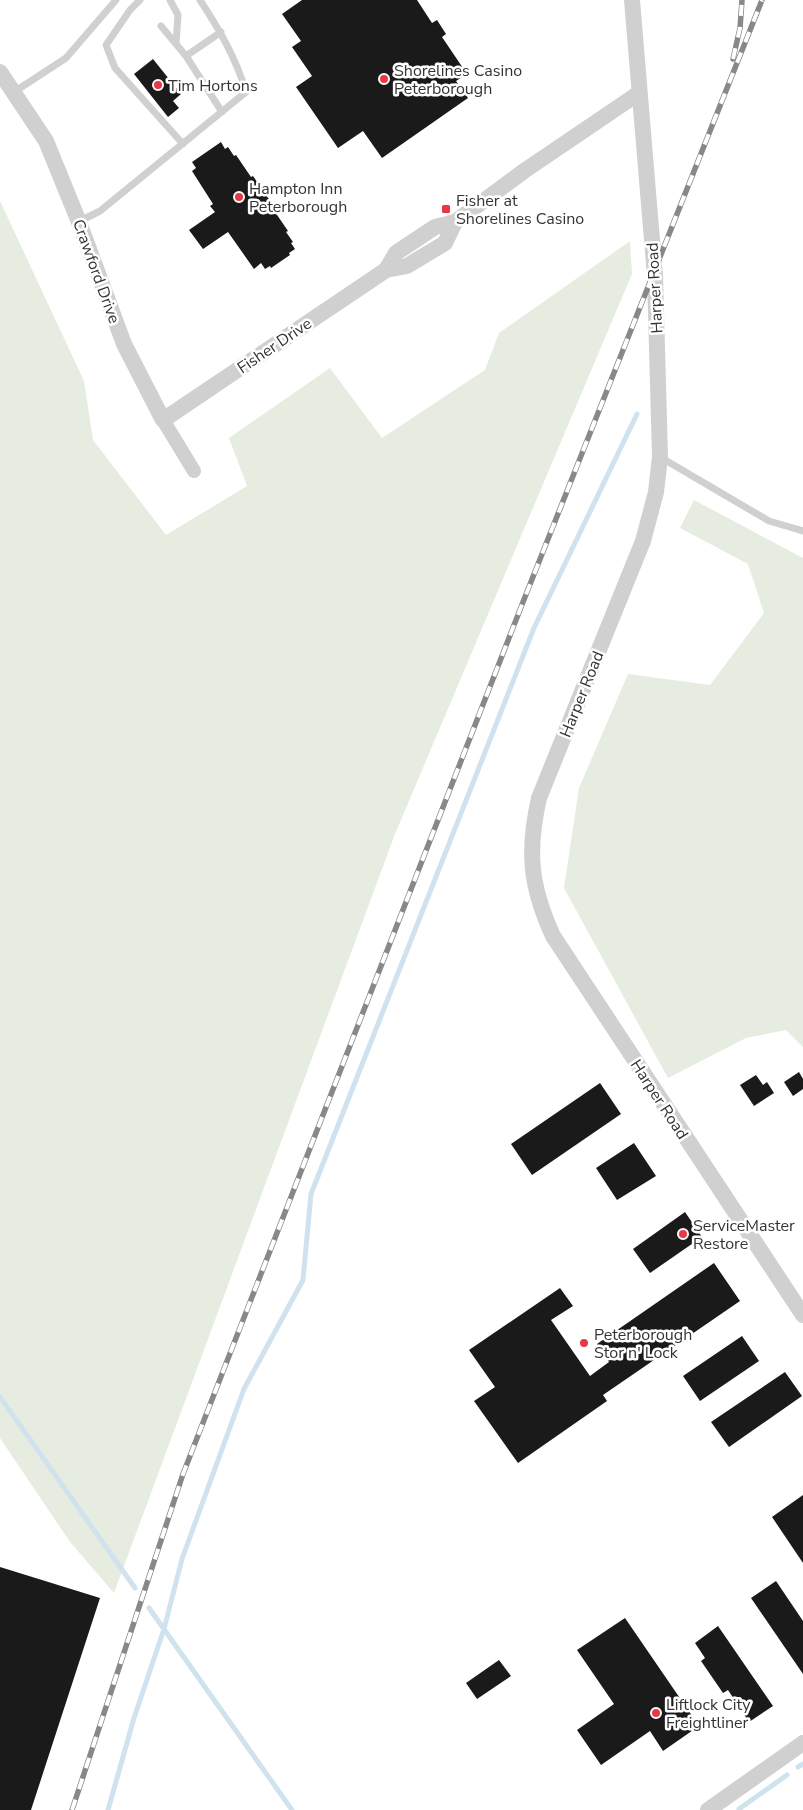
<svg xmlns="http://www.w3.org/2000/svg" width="803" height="1810" font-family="'Nunito Sans',sans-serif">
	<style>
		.green { fill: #e6ecdf }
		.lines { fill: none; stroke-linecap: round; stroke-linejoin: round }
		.stream { stroke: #cfe2ee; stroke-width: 5 }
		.building { fill: #1a1a1a }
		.service { stroke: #d0d0d0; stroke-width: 7 }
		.minor { stroke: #d0d0d0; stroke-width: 14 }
		.tertiary { stroke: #d0d0d0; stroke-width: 16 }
		.rail-casing { stroke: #888; stroke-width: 5.5 }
		.rail { stroke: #fff; stroke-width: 4; stroke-dasharray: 11; stroke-linecap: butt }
		.poi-dot { fill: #e63946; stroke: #fff; stroke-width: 2 }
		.labels { text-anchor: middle; stroke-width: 5; stroke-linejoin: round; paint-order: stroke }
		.poi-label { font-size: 16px; fill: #333; stroke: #fff; text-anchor: start }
		.street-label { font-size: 16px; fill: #333; stroke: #fff }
	</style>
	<rect width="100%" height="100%" fill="#fff"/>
	<!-- green -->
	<path class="green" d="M 0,201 L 84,381 L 93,440 L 166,535 L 247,486 L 229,438 L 330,368 L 382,438 L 485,370 L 499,333 L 630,241 L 632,274 L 395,834 L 114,1593 L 70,1542 L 0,1438 Z
		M 694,500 L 803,558 L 803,1047 L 786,1030 L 746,1038 L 668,1078 L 564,888 L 579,788 L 628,674 L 710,685 L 764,613 L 748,564 L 680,528 Z"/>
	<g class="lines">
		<!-- stream -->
		<path class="stream" d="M 0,1397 L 135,1588
			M 149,1608 L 292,1810
			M 798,1767 L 803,1764
			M 739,1809 L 787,1775
			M 108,1810 L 134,1718 L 164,1629 L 182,1559 L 244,1389 L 303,1280 L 311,1194 L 534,628 L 637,414"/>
	</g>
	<!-- building -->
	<path class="building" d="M 302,0 L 417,0 L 432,23 L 437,20 L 446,34 L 442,37 L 467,74 L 456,81 L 468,98 L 382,158 L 363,131 L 338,148 L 296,87 L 312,76 L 292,47 L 301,41 L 282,14 Z
		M 153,59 L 181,94 L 173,101 L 179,108 L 168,117 L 134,74 Z
		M 221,142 L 225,149 L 228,147 L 234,156 L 236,155 L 251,177 L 253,176 L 275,208 L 273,209 L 288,231 L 286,232 L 293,242 L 291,243 L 295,249 L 289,253 L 290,255 L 271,268 L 270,266 L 265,269 L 261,263 L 254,269 L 228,232 L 203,249 L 189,230 L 215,212 L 210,206 L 213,204 L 192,171 L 196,168 L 192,162 Z
		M 799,1072 L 803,1079 L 803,1089 L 793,1096 L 784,1082 Z
		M 756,1075 L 763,1085 L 767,1082 L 774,1093 L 754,1106 L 740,1085 Z
		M 600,1083 L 621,1114 L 532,1175 L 511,1144 Z
		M 634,1143 L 656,1176 L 617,1200 L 596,1168 Z
		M 685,1212 L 702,1237 L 650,1273 L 633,1249 Z
		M 714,1263 L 740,1301 L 603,1395 L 607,1401 L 518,1463 L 474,1401 L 495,1387 L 469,1350 L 560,1288 L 573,1306 L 551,1320 L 590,1376 L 609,1362 L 597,1344 Z
		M 742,1336 L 759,1361 L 700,1401 L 683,1376 Z
		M 785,1372 L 802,1396 L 729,1447 L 711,1422 Z
		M 803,1495 L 803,1563 L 772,1517 Z
		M 0,1567 L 100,1598 L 31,1810 L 0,1810 Z
		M 776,1581 L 803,1621 L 803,1674 L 751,1598 Z
		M 625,1618 L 699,1726 L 663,1751 L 650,1731 L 601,1765 L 577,1730 L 614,1704 L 577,1650 Z
		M 718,1626 L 773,1706 L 749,1722 L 728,1690 L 723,1693 L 701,1661 L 705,1658 L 695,1643 Z
		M 499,1660 L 511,1676 L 477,1699 L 466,1683 Z"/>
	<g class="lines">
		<!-- service -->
		<path class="service" d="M 140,0 L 130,10 L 106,45 L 115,68 L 183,144
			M 170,0 L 178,15 L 176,44
			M 161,26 L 186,56 L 222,112
			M 186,56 L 221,32
			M 14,92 L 66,58 L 116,0
			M 80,221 L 100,211 L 246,92 C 236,58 219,29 200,0
			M 660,457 L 769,521 L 803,531"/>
		<!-- minor -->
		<path class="minor" d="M 163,420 L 194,471"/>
		<!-- tertiary -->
		<path class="tertiary" d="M 632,0 L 655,276 L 660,457 L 656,492 L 643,541 L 539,798 C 527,851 530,886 553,936 L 803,1315
			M 0,72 L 46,141 L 79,222 L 124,344 L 163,420 L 386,270 L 407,266 L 445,243 L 455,222
			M 386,270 L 396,253 L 435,227 L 455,222 L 524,171 L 639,93
			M 708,1810 L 803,1743"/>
		<!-- rail casing -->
		<g class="rail-casing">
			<path id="rail" d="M 733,59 L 740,28 L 742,0
				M 72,1810 L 183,1474 L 523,602 L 762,0"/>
		</g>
		<!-- rail -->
		<use href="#rail" class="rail"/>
	</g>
	<!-- markers -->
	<g class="poi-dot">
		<circle cx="384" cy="79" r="5"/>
		<circle cx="158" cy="85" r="5"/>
		<circle cx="239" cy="197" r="5"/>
		<rect x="441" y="204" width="10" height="10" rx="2.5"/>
		<circle cx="683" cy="1234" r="5"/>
		<circle cx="584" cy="1343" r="5"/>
		<circle cx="656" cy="1713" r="5"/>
	</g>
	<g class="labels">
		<!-- poi labels -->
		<g class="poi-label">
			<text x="394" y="76">Shorelines Casino<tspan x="394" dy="18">Peterborough</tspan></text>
			<text x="168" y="91">Tim Hortons</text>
			<text x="249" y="194">Hampton Inn<tspan x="249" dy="18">Peterborough</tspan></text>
			<text x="456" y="206">Fisher at<tspan x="456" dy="18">Shorelines Casino</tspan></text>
			<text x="693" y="1231">ServiceMaster<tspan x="693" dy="18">Restore</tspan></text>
			<text x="594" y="1340">Peterborough<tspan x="594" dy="18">Stor n' Lock</tspan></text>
			<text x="666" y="1710">Liftlock City<tspan x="666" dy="18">Freightliner</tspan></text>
		</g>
		<!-- street labels -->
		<g class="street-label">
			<text transform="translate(97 271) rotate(70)" y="6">Crawford Drive</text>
			<text transform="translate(654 288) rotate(-93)" y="6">Harper Road</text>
			<text transform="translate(274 345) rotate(-34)" y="6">Fisher Drive</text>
			<text transform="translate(581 694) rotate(-68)" y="6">Harper Road</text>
			<text transform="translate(660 1099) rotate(57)" y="6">Harper Road</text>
		</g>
	</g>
</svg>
